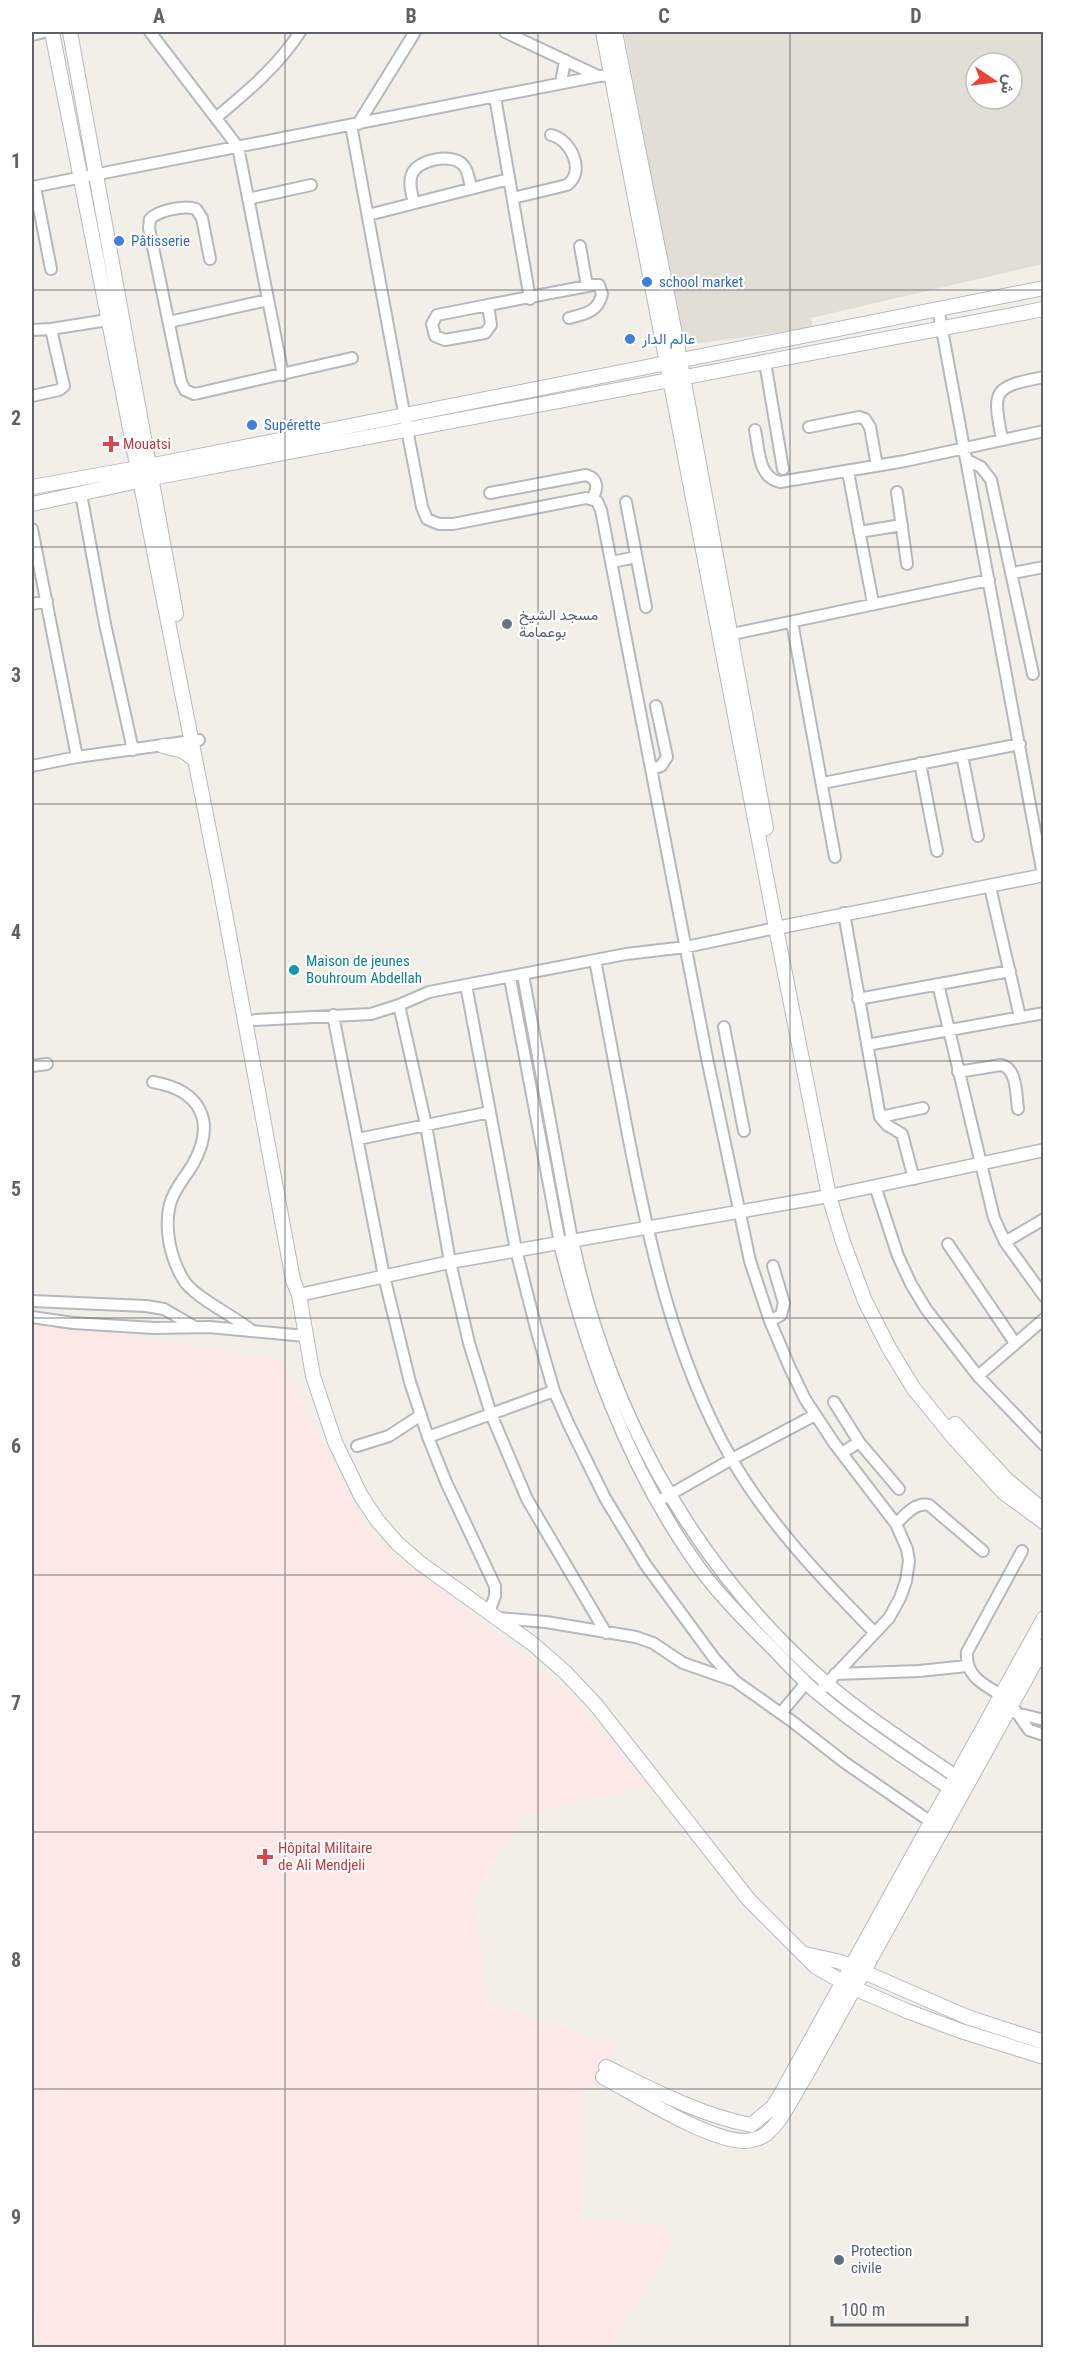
<svg xmlns="http://www.w3.org/2000/svg" width="1075" height="2379" font-family="'Roboto Condensed',Vazirmatn,sans-serif">
	<style>
		.education { fill: #e1ded6; fill-rule: evenodd }
		.medical { fill: #fce8e6 }
		.lines { fill: none; stroke-linecap: round; stroke-linejoin: round }
		.minor-casing { stroke: #b5b8bc; stroke-width: 14 }
		.tertiary-casing { stroke: #b5b8bc; stroke-width: 15 }
		.secondary-casing { stroke: #b6babf; stroke-width: 16 }
		.minor { stroke: #fff; stroke-width: 10 }
		.tertiary { stroke: #fff; stroke-width: 12 }
		.secondary { stroke: #fff; stroke-width: 14 }
		.grid { fill: none; stroke: #5f6368; stroke-width: 1.5; stroke-opacity: 0.55 }
		.shop-dot { fill: #3f7fe0; stroke: #fff; stroke-width: 2 }
		.health-dot { fill: #e0444e; stroke: #fff; stroke-width: 2 }
		.worship-dot { fill: #6b7280; stroke: #fff; stroke-width: 2 }
		.culture-dot { fill: #0f9aa8; stroke: #fff; stroke-width: 2 }
		.service-dot { fill: #5c6f8a; stroke: #fff; stroke-width: 2 }
		.labels { text-anchor: middle; stroke-width: 4.5; stroke-linejoin: round; paint-order: stroke }
		.shop-label { font-size: 15px; fill: #366cbe; stroke: #fff; text-anchor: start }
		.health-label { font-size: 15px; fill: #be3a42; stroke: #fff; text-anchor: start }
		.worship-label { font-size: 15px; fill: #5b616d; stroke: #fff; text-anchor: start }
		.culture-label { font-size: 15px; fill: #0d838f; stroke: #fff; text-anchor: start }
		.service-label { font-size: 15px; fill: #4e5e75; stroke: #fff; text-anchor: start }
		.neatline { fill: none; stroke: #5f6368; stroke-width: 2 }
		.grid-label { font-size: 20px; text-anchor: middle; font-weight: bold; fill: #5f6368 }
	</style>
	<rect width="100%" height="100%" fill="#f1efe8"/>
	<!-- education -->
	<path class="education" d="M 624,32 L 1043,32 L 1043,264 L 811,318 L 813,328 L 693,344 L 685,340 L 681,335 ZM 976,63 L 1012,63 L 1012,99 L 976,99 Z"/>
	<!-- medical -->
	<path class="medical" d="M 32,1321 L 282,1359 L 370,1533 L 568,1691 L 650,1786 L 523,1815 L 473,1900 L 491,2004 L 615,2045 L 598,2090 L 585,2086 L 581,2220 L 665,2225 L 672,2243 L 613,2347 L 40,2347 L 32,2301 Z"/>
	<g class="lines">
		<!-- minor casing -->
		<g class="minor-casing">
			<path id="minor" d="M 150,32 L 238,147 L 283,375
				M 505,32 L 598,76
				M 32,35 L 44,32
				M 561,83 L 565,60
				M 495,97 L 530,299
				M 217,117 C 248,91 278,66 300,32
				M 358,124 L 415,32
				M 351,125 L 407,429 L 422,507 L 427,519 L 439,524 L 453,524 L 586,498 L 597,501 L 601,510 L 708,1063 L 750,1261 L 770,1321 L 790,1368 L 805,1399 L 834,1443 L 896,1524 L 907,1549 L 909,1561 L 906,1581 L 900,1598 L 889,1618 L 818,1693
				M 32,187 L 599,76 L 617,75
				M 35,187 L 51,269
				M 513,198 L 567,185 C 586,172 571,139 551,135
				M 248,199 L 311,185
				M 414,203 C 412,194 408,183 412,174 C 418,159 453,153 463,165 C 469,171 469,181 471,188
				M 368,215 L 509,179
				M 580,246 L 587,286
				M 210,259 L 202,218 L 196,209 C 185,205 159,210 150,219 L 149,228 L 181,382 L 185,390 L 194,394 L 199,393 L 352,358
				M 488,305 L 593,285 L 599,285 L 602,294 C 598,312 585,314 569,318
				M 488,305 L 491,325 L 485,333 L 445,340 L 435,336 L 432,324 L 437,315 Z
				M 938,308 L 1043,875
				M 169,322 L 268,300
				M 32,330 L 51,329 L 114,319
				M 765,362 L 783,469
				M 32,396 L 59,390 L 64,386 L 51,329
				M 809,427 L 859,417 L 865,419 L 870,427 L 877,466
				M 755,430 C 759,449 758,478 780,482 L 905,461 L 1044,431
				M 1002,439 C 992,389 993,387 1044,377
				M 967,460 L 981,467 L 991,480 L 1033,674
				M 848,472 L 873,603
				M 897,492 L 907,564
				M 490,493 L 586,475 C 599,479 598,489 592,499
				M 81,494 L 105,624 L 133,750
				M 626,502 L 646,607
				M 32,529 L 77,757
				M 859,532 L 902,525
				M 612,562 L 636,557
				M 1013,573 L 1044,567
				M 32,604 L 47,601
				M 792,622 L 835,857
				M 723,636 L 989,580
				M 962,755 L 978,836
				M 920,763 L 937,851
				M 32,766 L 77,757 L 199,740
				M 652,769 L 661,766 L 667,757 L 656,706
				M 823,783 L 1020,744
				M 990,887 L 1020,1017
				M 844,913 L 880,1117 L 887,1125 L 902,1134 L 914,1179
				M 595,960 C 606,1018 617,1077 628,1135 C 650,1247 674,1357 731,1458 C 769,1524 822,1579 875,1633
				M 523,975 L 572,1240
				M 510,978 L 560,1243
				M 938,984 L 994,1218 L 1005,1242 L 1044,1296
				M 466,985 L 516,1250 L 537,1332 L 554,1391 L 569,1425 L 605,1498 L 645,1564 L 714,1658 L 735,1681 L 793,1722 L 844,1762 L 931,1822
				M 858,999 L 1010,971
				M 399,1005 L 426,1125 L 450,1262 L 469,1343 L 491,1414 L 527,1499 L 606,1633
				M 333,1015 L 384,1276 L 410,1382 L 428,1437 L 446,1482 L 495,1586 L 495,1596 L 489,1612
				M 255,1020 L 371,1014 L 399,1005 L 429,992 L 626,954 L 686,947 L 776,928
				M 724,1027 L 744,1131
				M 867,1045 L 1044,1013
				M 32,1066 L 47,1064
				M 958,1072 L 1001,1065 C 1017,1068 1016,1094 1018,1109
				M 153,1082 C 200,1090 217,1121 193,1164 C 185,1178 175,1187 170,1204 C 164,1228 170,1257 183,1279 C 192,1296 234,1316 251,1330
				M 880,1117 L 923,1108
				M 358,1139 L 490,1112
				M 875,1186 L 898,1256 L 911,1284 L 926,1309 L 978,1376 L 1044,1445
				M 1005,1242 L 1044,1219
				M 948,1244 L 1015,1343
				M 32,1301 L 146,1306 L 164,1309 L 195,1327
				M 32,1317 L 73,1323 L 154,1328 L 209,1327 L 306,1336
				M 770,1321 L 781,1315 L 784,1303 L 773,1266
				M 978,1376 L 1044,1319
				M 834,1402 L 859,1442 L 842,1453
				M 428,1437 L 554,1391
				M 859,1442 L 899,1489
				M 357,1446 L 389,1436 L 421,1415
				M 657,1502 L 732,1459 L 815,1415
				M 896,1524 C 905,1515 915,1502 929,1505 L 983,1551
				M 498,1618 L 546,1622 L 636,1637 L 653,1643 L 683,1663 L 732,1680
				M 835,1674 L 919,1671 L 967,1666
				M 1001,1695 C 983,1684 965,1676 967,1652 L 1022,1551
				M 1011,1704 L 1029,1730 L 1044,1735
				M 781,1713 L 806,1683
				M 1016,1713 L 1044,1720"/>
		</g>
		<!-- tertiary casing -->
		<g class="tertiary-casing">
			<path id="tertiary" d="M 776,928 L 1044,875
				M 572,1240 C 606,1404 687,1555 811,1669 C 857,1712 913,1746 964,1782
				M 560,1243 C 587,1353 626,1462 691,1556 C 713,1589 741,1617 769,1645 C 785,1661 800,1678 817,1693 C 861,1730 910,1762 958,1794
				M 299,1295 L 450,1262 L 829,1196 L 1044,1150"/>
		</g>
		<!-- secondary casing -->
		<g class="secondary-casing">
			<path id="secondary" d="M 52,32 L 220,886 L 293,1280 L 299,1295 L 313,1376 L 335,1442 L 361,1496 L 377,1520 L 397,1543 L 420,1563 L 533,1644 L 566,1673 L 596,1705 L 749,1900 L 816,1967 L 854,1988 L 907,2011 L 961,2031 L 1044,2057
				M 70,32 L 176,614
				M 603,32 L 776,928 L 829,1196 L 843,1242 L 865,1301 L 889,1348 L 914,1389 L 954,1438 L 1004,1493 L 1044,1522
				M 615,32 L 677,344 L 766,828
				M 32,487 L 149,466 L 1044,288
				M 32,504 L 152,478 L 1044,309
				M 163,746 L 183,751 L 194,759
				M 955,1424 L 1007,1480 L 1044,1511
				M 805,1954 L 841,1962 L 967,2017 L 1044,2042
				M 606,2067 C 653,2090 700,2115 751,2125 L 773,2107 L 782,2092 L 1044,1618
				M 603,2077 C 637,2095 708,2141 745,2141 C 751,2141 761,2138 766,2134 C 781,2123 795,2092 805,2077 L 1044,1646"/>
		</g>
		<!-- minor -->
		<use href="#minor" class="minor"/>
		<!-- tertiary -->
		<use href="#tertiary" class="tertiary"/>
		<!-- secondary -->
		<use href="#secondary" class="secondary"/>
	</g>
	<!-- grid -->
	<path class="grid" d="M 285,32 L 285,2348M 538,32 L 538,2348M 790,32 L 790,2348M 32,290 L 1044,290M 32,547 L 1044,547M 32,804 L 1044,804M 32,1061 L 1044,1061M 32,1318 L 1044,1318M 32,1575 L 1044,1575M 32,1832 L 1044,1832M 32,2089 L 1044,2089"/>
	<!-- markers -->
	<g class="shop-dot">
		<circle cx="119" cy="241" r="6"/>
		<circle cx="647" cy="282" r="6"/>
		<circle cx="630" cy="339" r="6"/>
		<circle cx="252" cy="425" r="6"/>
	</g>
	<g class="health-dot">
		<path d="M108 435h6v6h6v6h-6v6h-6v-6h-6v-6h6z"/>
		<path d="M262 1848h6v6h6v6h-6v6h-6v-6h-6v-6h6z"/>
	</g>
	<circle class="worship-dot" cx="507" cy="624" r="6"/>
	<circle class="culture-dot" cx="294" cy="970" r="6"/>
	<circle class="service-dot" cx="839" cy="2260" r="6"/>
	<g class="labels">
		<!-- shop labels -->
		<g class="shop-label">
			<text x="131" y="246">Pâtisserie</text>
			<text x="659" y="287">school market</text>
			<text x="642" y="344">عالم الدار</text>
			<text x="264" y="430">Supérette</text>
		</g>
		<!-- health labels -->
		<g class="health-label">
			<text x="123" y="449">Mouatsi</text>
			<text x="278" y="1853">Hôpital Militaire<tspan x="278" dy="17">de Ali Mendjeli</tspan></text>
		</g>
		<!-- worship labels -->
		<g class="worship-label">
			<text x="519" y="620">مسجد الشيخ<tspan x="519" dy="17">بوعمامة</tspan></text>
		</g>
		<!-- culture labels -->
		<g class="culture-label">
			<text x="306" y="966">Maison de jeunes<tspan x="306" dy="17">Bouhroum Abdellah</tspan></text>
		</g>
		<!-- service labels -->
		<g class="service-label">
			<text x="851" y="2256">Protection<tspan x="851" dy="17">civile</tspan></text>
		</g>
	</g>
	<!-- border -->
	<rect width="1075" height="2379" fill="none" stroke="#ffffff" stroke-width="66"/>
	<!-- north arrow -->
	<g transform="translate(994 81) rotate(103)"><circle r="28" fill="#ffffff" stroke="#bfc1c3" stroke-width="1.5"/>
	<path d="M0-4.5L10 22L0 15L-10 22Z" fill="#ea4335"/>
	<text y="-9" font-size="16" font-weight="bold" text-anchor="middle" fill="#5f6368">ش</text>
	</g>
	<!-- scale -->
	<path d="M832 2316v9h135v-9" fill="none" stroke="#5f6368" stroke-width="3"/>
	<text x="841" y="2316" font-size="18" fill="#5f6368" stroke="#ffffff" stroke-width="4.5" paint-order="stroke">100 m</text>
	<rect x="33" y="33" width="1009" height="2313" class="neatline"/>
	<g class="grid-label">
		<text x="159" y="23">A</text>
		<text x="411" y="23">B</text>
		<text x="664" y="23">C</text>
		<text x="916" y="23">D</text>
		<text x="16" y="168">1</text>
		<text x="16" y="425">2</text>
		<text x="16" y="682">3</text>
		<text x="16" y="939">4</text>
		<text x="16" y="1196">5</text>
		<text x="16" y="1453">6</text>
		<text x="16" y="1710">7</text>
		<text x="16" y="1967">8</text>
		<text x="16" y="2224">9</text>
	</g>
</svg>
